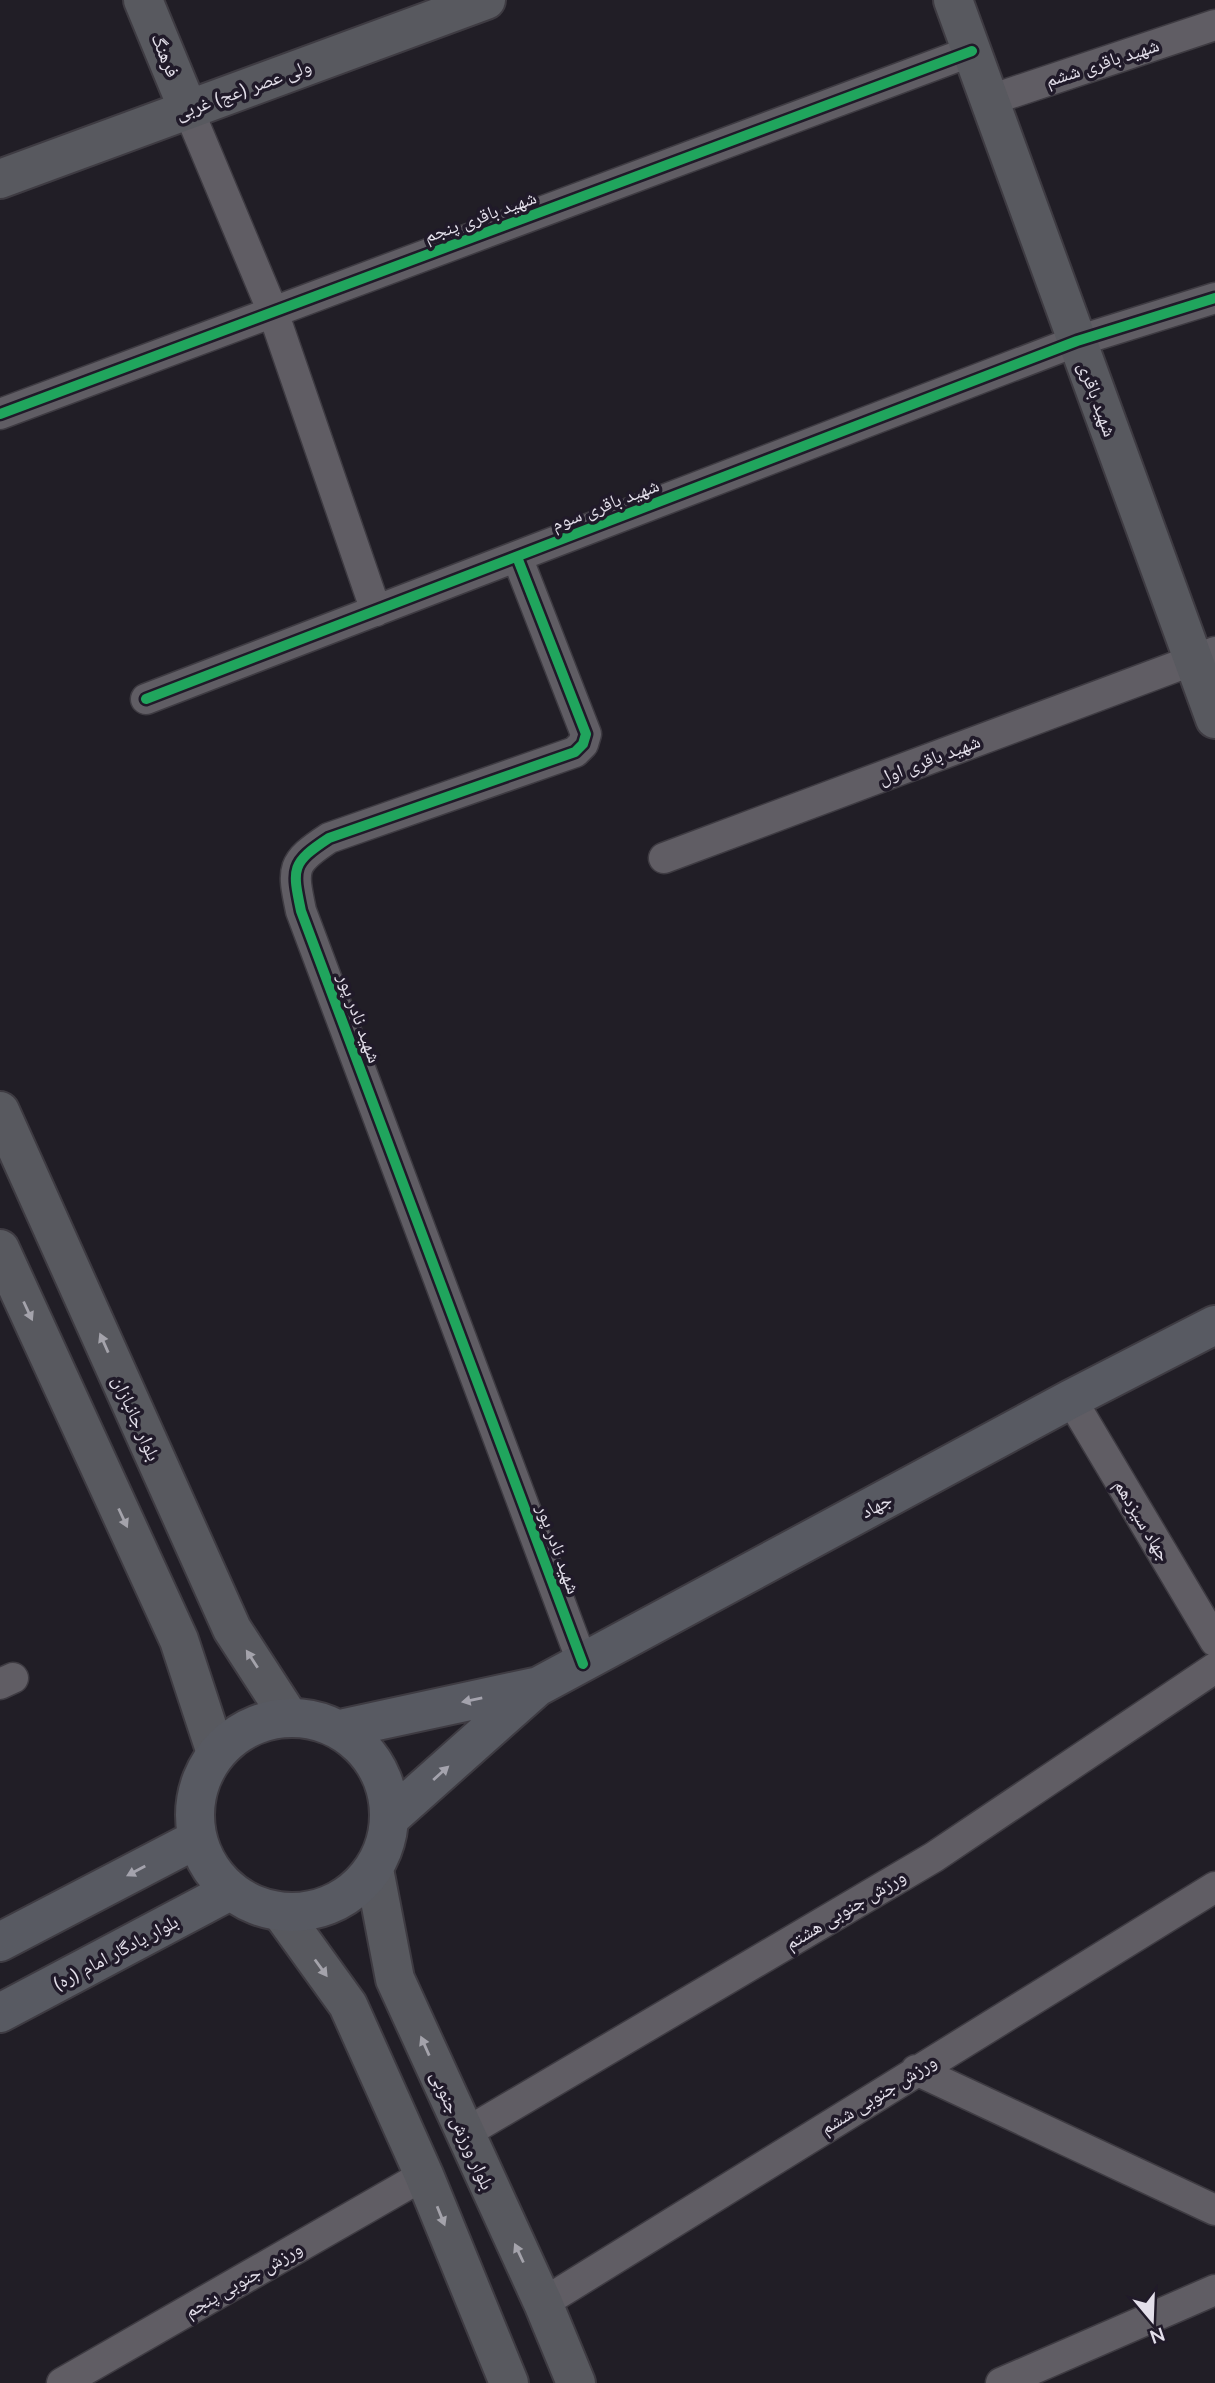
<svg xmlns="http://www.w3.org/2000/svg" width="1215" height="2383" font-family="Mulish,'Noto Naskh Arabic',sans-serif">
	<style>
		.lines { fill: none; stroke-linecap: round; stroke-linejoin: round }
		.street-casing { stroke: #3e3b42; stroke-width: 33 }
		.secondary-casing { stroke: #3e3b42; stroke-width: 42 }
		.primary-casing { stroke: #3e3b42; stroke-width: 42 }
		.street { stroke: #605d64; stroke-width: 30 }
		.secondary { stroke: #58595f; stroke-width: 38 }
		.primary { stroke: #585a62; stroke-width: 38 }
		.cycleway-casing { stroke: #201a29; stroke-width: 15 }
		.cycleway { stroke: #20a55d; stroke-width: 10 }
		.oneway { fill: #a4a3ab }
		.oneway2 { fill: #a4a3ad }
		.labels { text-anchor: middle; stroke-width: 7; stroke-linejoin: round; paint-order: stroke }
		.street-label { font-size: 19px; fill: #e3dfea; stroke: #201a29 }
	</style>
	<rect width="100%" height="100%" fill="#211e26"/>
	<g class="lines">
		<!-- street casing -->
		<g class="street-casing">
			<path id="street" d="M 990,100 L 1215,25
				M 188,109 L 273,312 L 376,611
				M 0,414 L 972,51
				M 517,557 L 586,734 L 583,744 L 575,752 L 329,838 C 291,863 292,868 301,911 L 583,1664
				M 146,699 L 1077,341 L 1215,298
				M 664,858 L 1215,652
				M 1071,1399 L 1215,1641
				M 0,1684 L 13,1678
				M 916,2070 L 1215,2210
				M 464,2134 L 934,1857 L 1215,1668
				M 543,2303 L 1215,1887
				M 62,2383 L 424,2175
				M 1001,2383 L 1215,2290"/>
		</g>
		<!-- secondary casing -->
		<g class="secondary-casing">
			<path id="secondary" d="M 143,0 L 188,109
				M 953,0 L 1215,719
				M 0,179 L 486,0
				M 0,1111 L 232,1629 L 289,1717
				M 0,1249 L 179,1640 L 216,1753
				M 374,1869 L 395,1979 L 543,2303 L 576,2383
				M 281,1912 L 348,2005 L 424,2175 L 509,2383"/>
		</g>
		<!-- primary casing -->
		<g class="primary-casing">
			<path id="primary" d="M195 1815a97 97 0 1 1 194 0a97 97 0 1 1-194 0Z
				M 340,1729 L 539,1686 L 1071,1399 L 1215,1325
				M 390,1818 L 537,1687
				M 0,1942 L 197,1839
				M 0,2013 L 230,1891"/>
		</g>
		<!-- street -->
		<use href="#street" class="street"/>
		<!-- secondary -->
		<use href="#secondary" class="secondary"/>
		<!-- primary -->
		<use href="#primary" class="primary"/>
		<!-- cycleway casing -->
		<g class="cycleway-casing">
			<path id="cycleway" d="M 0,414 L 972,51
				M 517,557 L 586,734 L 583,744 L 575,752 L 329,838 C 291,863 292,868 301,911 L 583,1664
				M 146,699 L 1077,341 L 1215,298"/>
		</g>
		<!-- cycleway -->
		<use href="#cycleway" class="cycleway"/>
	</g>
	<!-- one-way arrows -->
	<defs><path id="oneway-solid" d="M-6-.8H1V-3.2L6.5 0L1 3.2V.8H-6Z" transform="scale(1.75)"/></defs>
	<g class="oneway">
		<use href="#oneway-solid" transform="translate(28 1311) rotate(65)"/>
		<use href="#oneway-solid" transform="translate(104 1343) rotate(-114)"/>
		<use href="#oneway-solid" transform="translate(123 1518) rotate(65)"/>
		<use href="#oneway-solid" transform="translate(252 1659) rotate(-123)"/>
		<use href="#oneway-solid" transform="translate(321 1968) rotate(54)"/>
		<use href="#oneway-solid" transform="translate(425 2046) rotate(-114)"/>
		<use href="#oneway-solid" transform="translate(441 2216) rotate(68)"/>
		<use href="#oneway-solid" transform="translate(519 2253) rotate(-115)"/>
	</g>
	<g class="oneway2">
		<use href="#oneway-solid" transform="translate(472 1700) rotate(168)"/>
		<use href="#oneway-solid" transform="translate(441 1773) rotate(-42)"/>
		<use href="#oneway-solid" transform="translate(136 1871) rotate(152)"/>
	</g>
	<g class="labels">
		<!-- street labels -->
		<g class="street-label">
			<text transform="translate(166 55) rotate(68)" y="7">فرهنگ</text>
			<text transform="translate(1102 62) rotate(-18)" y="7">شهید باقری ششم</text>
			<text transform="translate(243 89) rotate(-20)" y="7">ولی عصر (عج) غربی</text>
			<text transform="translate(480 216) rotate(-20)" y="7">شهید باقری پنجم</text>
			<text transform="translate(1098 399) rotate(70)" y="7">شهید باقری</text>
			<text transform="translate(605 504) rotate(-21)" y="7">شهید باقری سوم</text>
			<text transform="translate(929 759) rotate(-21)" y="7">شهید باقری اول</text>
			<text transform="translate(360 1018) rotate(70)" y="7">شهید نادر پور</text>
			<text transform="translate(137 1418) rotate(66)" y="7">بلوار جانبازان</text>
			<text transform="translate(876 1505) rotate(-28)" y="7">جهاد</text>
			<text transform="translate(1143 1520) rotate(59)" y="7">جهاد سیزدهم</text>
			<text transform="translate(559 1549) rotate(70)" y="7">شهید نادر پور</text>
			<text transform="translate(845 1909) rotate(-31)" y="7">ورزش جنوبی هشتم</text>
			<text transform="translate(115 1952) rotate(-28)" y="7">بلوار یادگار امام (ره)</text>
			<text transform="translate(878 2094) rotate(-32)" y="7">ورزش جنوبی ششم</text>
			<text transform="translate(463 2130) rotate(66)" y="7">بلوار ورزش جنوبی</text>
			<text transform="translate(243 2279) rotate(-30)" y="7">ورزش جنوبی پنجم</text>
		</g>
	</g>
	<!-- north arrow -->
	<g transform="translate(1152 2320) rotate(161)" stroke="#201a29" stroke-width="5" paint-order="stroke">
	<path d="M0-5L12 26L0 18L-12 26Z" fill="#e3dfea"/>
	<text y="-10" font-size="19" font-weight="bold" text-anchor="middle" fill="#e3dfea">N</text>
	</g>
</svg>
